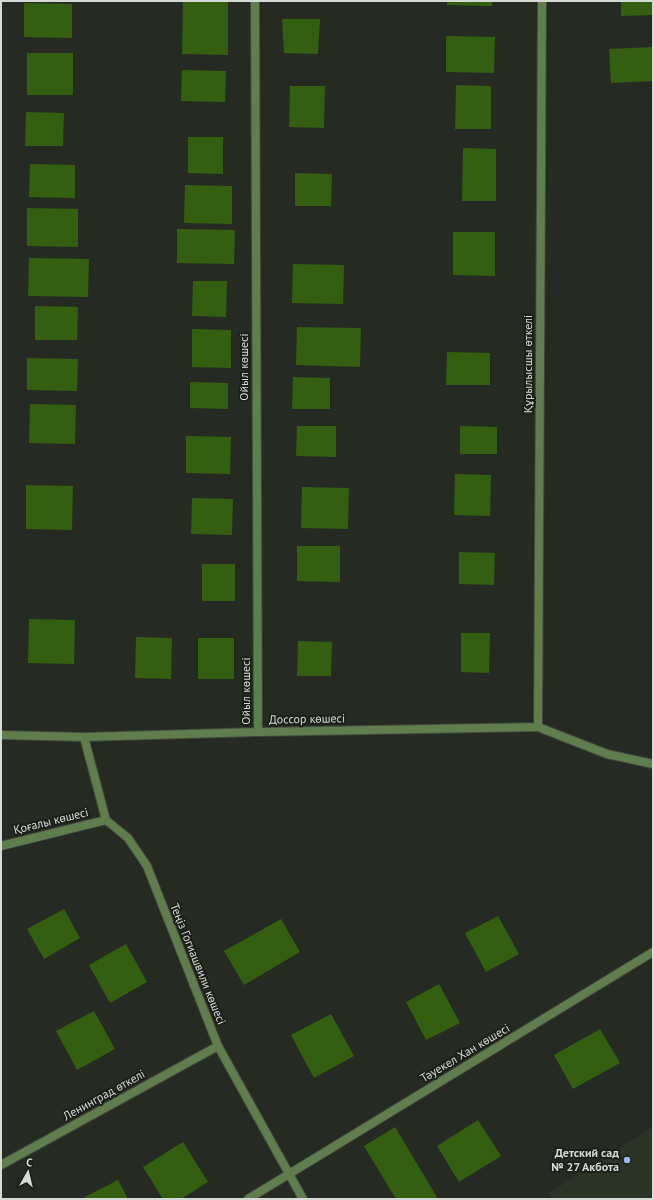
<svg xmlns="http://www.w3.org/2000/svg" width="654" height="1200" font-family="'PT Sans',sans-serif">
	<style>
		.built { fill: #2b3526 }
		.building { fill: #345f10 }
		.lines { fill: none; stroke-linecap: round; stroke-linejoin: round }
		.lane-casing { stroke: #41473e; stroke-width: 10 }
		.street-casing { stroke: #41473e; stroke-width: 10 }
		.lane { stroke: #5f7d4d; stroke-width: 8 }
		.street { stroke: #5f7d4d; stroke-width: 8 }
		.poi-dot { fill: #9db4fd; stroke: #1b2118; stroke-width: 1.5 }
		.labels { text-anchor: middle; stroke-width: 4; stroke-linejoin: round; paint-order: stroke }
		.street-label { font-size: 12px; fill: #d6dad4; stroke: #1b2118 }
		.poi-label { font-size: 12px; font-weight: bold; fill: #d6dad4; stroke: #1b2118; text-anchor: end }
	</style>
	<rect width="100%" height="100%" fill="#252b22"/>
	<!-- built -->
	<path class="built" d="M 653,1127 L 653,1199 L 552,1199 L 549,1193 Z"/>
	<!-- building -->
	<path class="building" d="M 183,1 L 228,1 L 228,55 L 182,54 Z
		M 447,1 L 492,1 L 492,6 L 447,5 Z
		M 621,1 L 652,1 L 652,15 L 621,16 Z
		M 24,3 L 72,4 L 72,38 L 24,37 Z
		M 282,19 L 320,19 L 318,54 L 284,53 Z
		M 446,36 L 495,37 L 494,73 L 446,72 Z
		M 653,47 L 653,81 L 611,83 L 609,49 Z
		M 27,53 L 73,53 L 73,95 L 27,95 Z
		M 182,70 L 226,71 L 225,102 L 181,101 Z
		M 456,85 L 491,86 L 491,129 L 455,129 Z
		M 290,86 L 325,86 L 324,128 L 289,127 Z
		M 26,112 L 64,113 L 63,146 L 25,146 Z
		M 188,137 L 223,137 L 223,174 L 188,173 Z
		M 463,148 L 496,149 L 496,201 L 462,201 Z
		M 30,164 L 75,165 L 75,198 L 29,197 Z
		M 295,173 L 332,174 L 331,206 L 295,206 Z
		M 185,185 L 232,186 L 232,224 L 184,223 Z
		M 27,208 L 78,209 L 78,247 L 27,246 Z
		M 177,229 L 235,230 L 234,264 L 177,263 Z
		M 453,232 L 495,232 L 495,276 L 453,275 Z
		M 29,258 L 89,259 L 88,297 L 28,296 Z
		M 293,264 L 344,265 L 343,304 L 292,303 Z
		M 193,281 L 227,281 L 226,317 L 192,316 Z
		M 35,306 L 78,307 L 77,340 L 35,340 Z
		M 297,327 L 361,328 L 360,367 L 296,365 Z
		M 192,329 L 231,330 L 231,368 L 192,367 Z
		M 447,352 L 490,353 L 490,385 L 446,385 Z
		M 27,358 L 78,359 L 77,391 L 27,390 Z
		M 293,377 L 330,378 L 330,409 L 292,409 Z
		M 190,382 L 228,383 L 228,409 L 190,408 Z
		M 30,404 L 76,405 L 75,444 L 29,443 Z
		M 297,426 L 336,426 L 336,457 L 296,456 Z
		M 460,426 L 497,427 L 497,454 L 460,454 Z
		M 186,436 L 231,437 L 230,474 L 186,473 Z
		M 455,474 L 491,475 L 490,516 L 454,515 Z
		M 26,485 L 73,486 L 72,530 L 26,529 Z
		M 302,487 L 349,488 L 348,529 L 301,528 Z
		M 192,498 L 233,499 L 232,535 L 191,534 Z
		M 297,546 L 340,546 L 340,582 L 297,581 Z
		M 459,552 L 495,553 L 494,585 L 459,584 Z
		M 202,564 L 235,564 L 235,601 L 202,601 Z
		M 29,619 L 75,620 L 74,664 L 28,663 Z
		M 461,633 L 490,633 L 489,673 L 461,672 Z
		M 136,637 L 172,638 L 171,679 L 135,678 Z
		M 198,638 L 234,638 L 234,679 L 198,679 Z
		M 298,641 L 332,642 L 331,676 L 297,676 Z
		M 64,909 L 80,938 L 44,959 L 27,929 Z
		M 498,916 L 519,954 L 486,972 L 465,933 Z
		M 281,919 L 300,952 L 244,985 L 224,951 Z
		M 126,944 L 147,982 L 110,1003 L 89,965 Z
		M 439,984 L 460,1023 L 426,1040 L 406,1002 Z
		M 94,1011 L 115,1049 L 77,1070 L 56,1031 Z
		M 331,1014 L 354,1056 L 314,1078 L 291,1035 Z
		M 600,1029 L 620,1063 L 573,1089 L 554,1055 Z
		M 478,1120 L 501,1156 L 459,1182 L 437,1146 Z
		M 395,1127 L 438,1199 L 396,1199 L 364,1146 Z
		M 183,1142 L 208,1182 L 181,1199 L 163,1199 L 143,1167 Z
		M 118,1180 L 128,1199 L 81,1199 Z"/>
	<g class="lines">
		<!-- lane casing -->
		<g class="lane-casing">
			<path id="lane" d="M 248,1199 L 289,1174"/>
		</g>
		<!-- street casing -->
		<g class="street-casing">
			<path id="street" d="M 255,1 L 258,732
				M 538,727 L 542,1
				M 1,735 L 84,737 L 258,732 L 538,727 L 607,754 L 653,764
				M 84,737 L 106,820 L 128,838 L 147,866 L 218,1046 L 303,1199
				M 1,846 L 106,820
				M 1,1165 L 218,1046
				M 289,1174 L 653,952"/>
		</g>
		<!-- lane -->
		<use href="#lane" class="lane"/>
		<!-- street -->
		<use href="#street" class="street"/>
	</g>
	<!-- markers -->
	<circle class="poi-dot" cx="627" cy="1160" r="4"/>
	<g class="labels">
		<!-- street labels -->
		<g class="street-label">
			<text transform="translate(528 364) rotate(-90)" y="4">Құрылысшы өткелі</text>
			<text transform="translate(244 367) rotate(-90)" y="4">Ойыл көшесі</text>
			<text transform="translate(246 691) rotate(-90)" y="4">Ойыл көшесі</text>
			<text transform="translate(307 719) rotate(-1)" y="4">Доссор көшесі</text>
			<text transform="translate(51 821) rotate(-14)" y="4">Қоғалы көшесі</text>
			<text transform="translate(198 964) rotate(68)" y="4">Теңіз Гогиашвили көшесі</text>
			<text transform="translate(465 1053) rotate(-31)" y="4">Тәуекел Хан көшесі</text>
			<text transform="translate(104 1095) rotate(-29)" y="4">Ленинград өткелі</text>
		</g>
		<!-- poi labels -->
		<g class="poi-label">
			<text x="619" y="1157">Детский сад<tspan x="619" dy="14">№ 27 Акбота</tspan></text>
		</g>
	</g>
	<!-- border -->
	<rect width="654" height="1200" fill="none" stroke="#d6dad4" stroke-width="4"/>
	<!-- north arrow -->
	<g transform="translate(28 1172) rotate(8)" stroke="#1b2118" stroke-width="3" paint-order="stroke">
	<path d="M0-3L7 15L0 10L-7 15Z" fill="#d6dad4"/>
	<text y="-6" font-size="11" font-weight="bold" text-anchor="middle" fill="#d6dad4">С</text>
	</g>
</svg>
